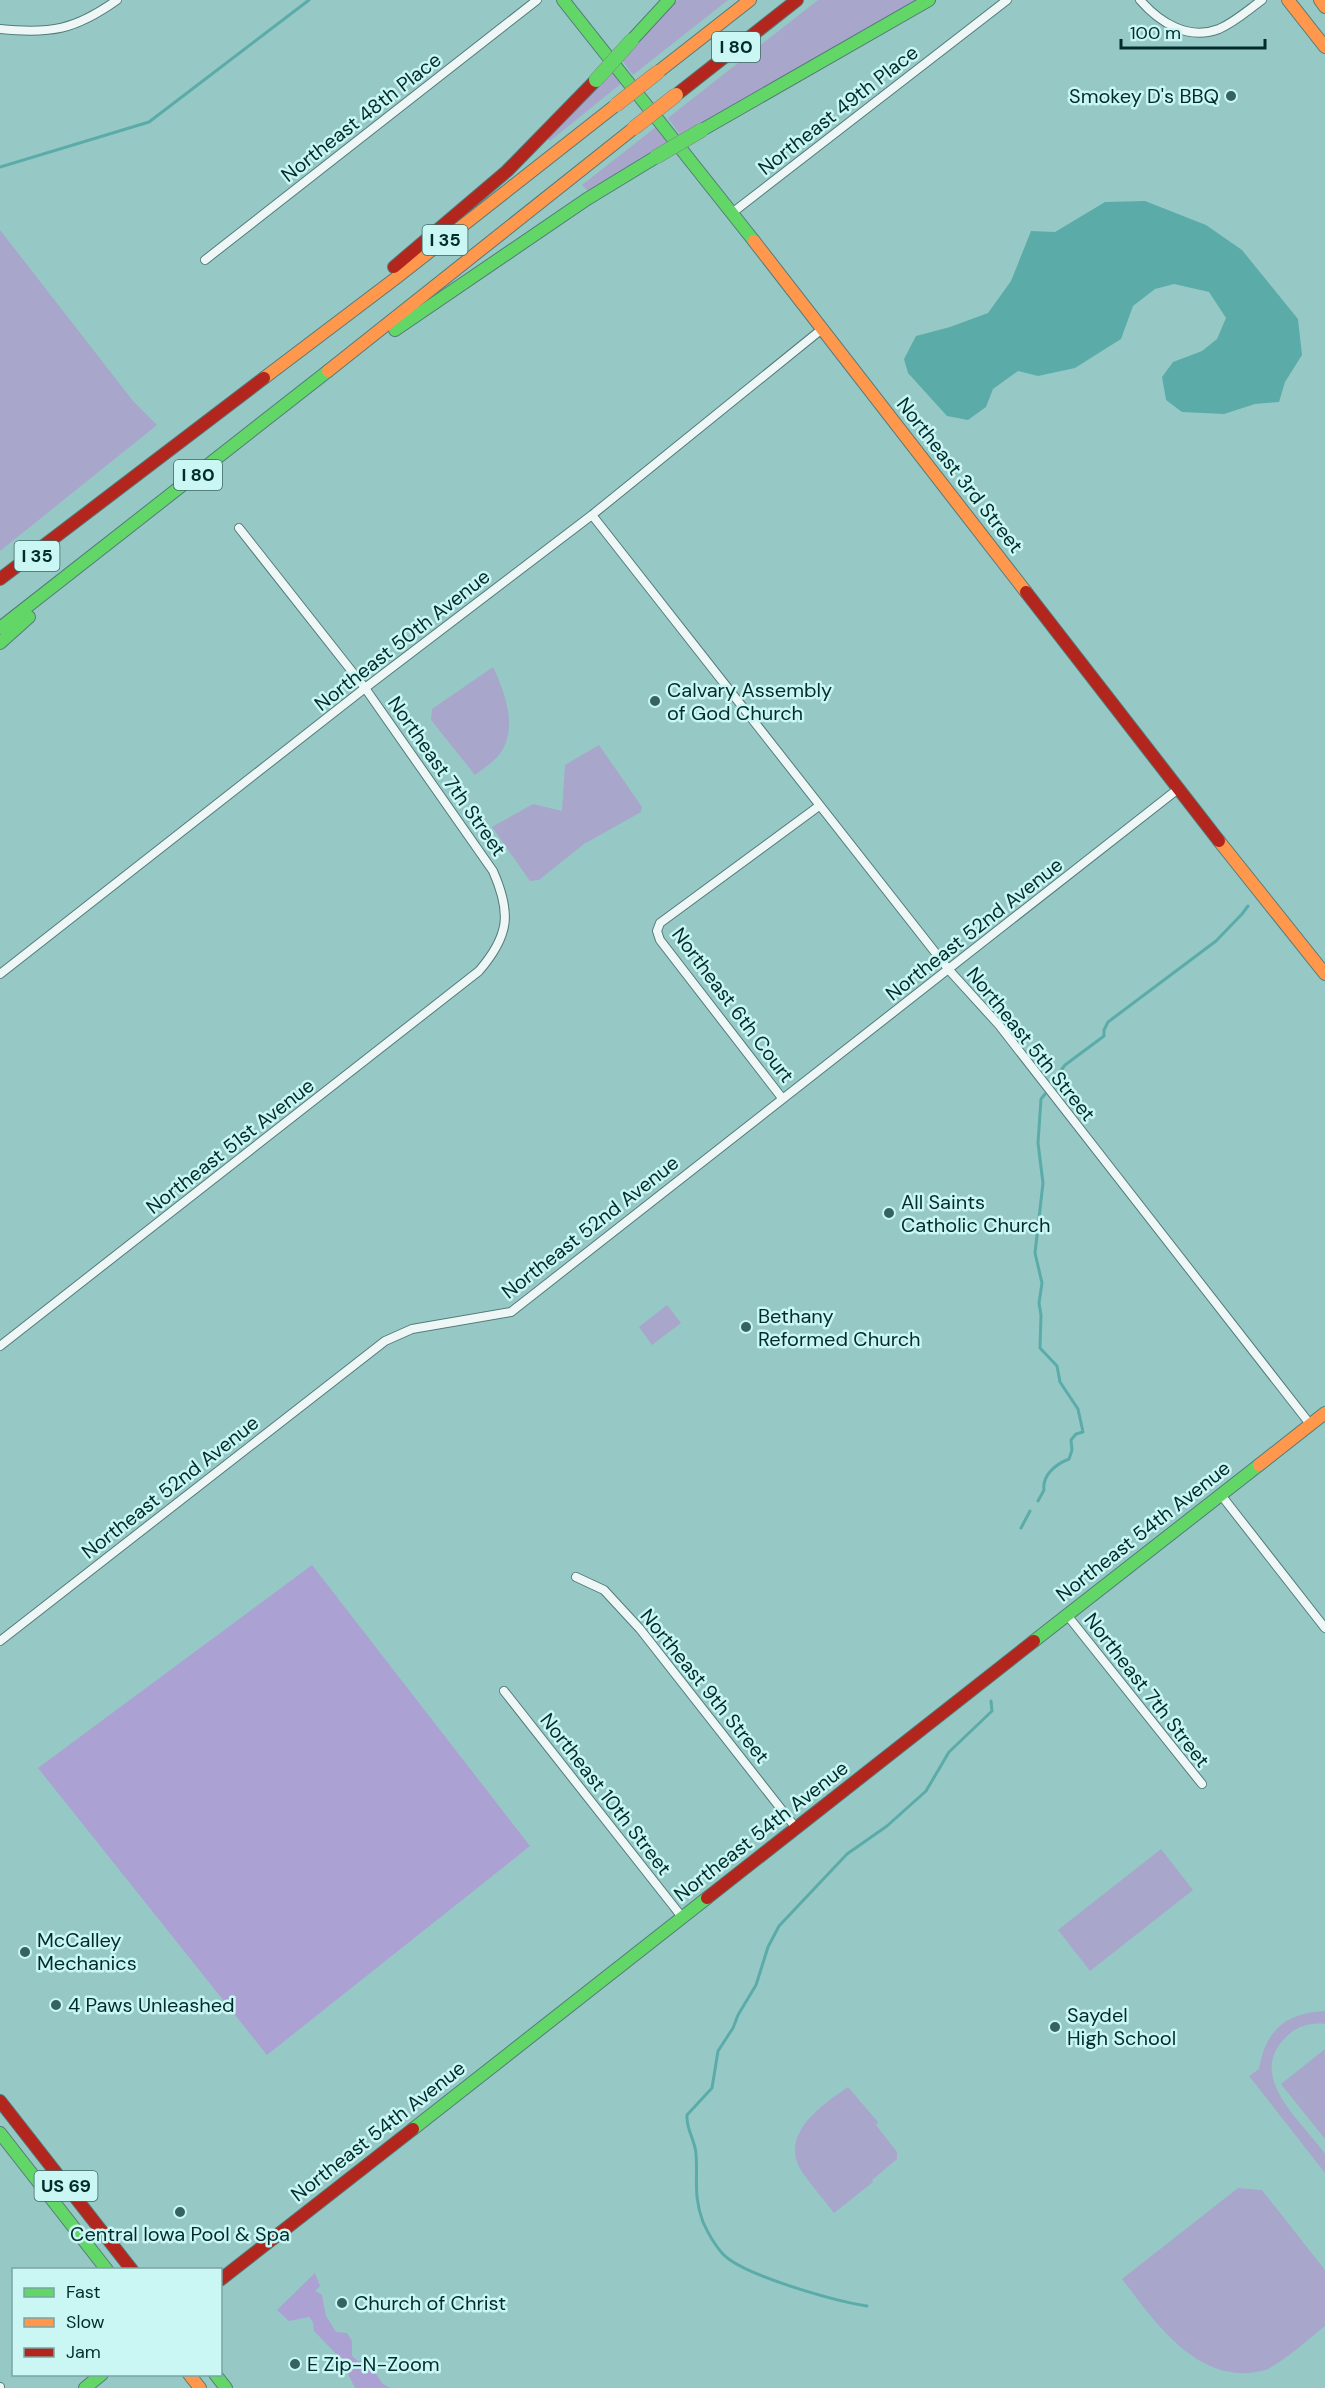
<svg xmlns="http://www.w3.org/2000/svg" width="1325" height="2388" font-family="'DM Sans',sans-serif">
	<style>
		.green { fill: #a8a6cb }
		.forest { fill: #aba1d3 }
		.water { fill: #5baca9 }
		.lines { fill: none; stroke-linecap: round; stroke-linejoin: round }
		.stream { stroke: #5baca9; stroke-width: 3 }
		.street-casing { stroke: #537b7a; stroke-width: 10 }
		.fast-casing { stroke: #537b7a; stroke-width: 14 }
		.slow-casing { stroke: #537b7a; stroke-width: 14 }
		.jam-casing { stroke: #537b7a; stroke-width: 14 }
		.street { stroke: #eff7f6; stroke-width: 8 }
		.fast { stroke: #63d668; stroke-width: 12 }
		.slow { stroke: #ff974d; stroke-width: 12 }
		.jam { stroke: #b3261e; stroke-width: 12 }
		.fast-bridge-casing { stroke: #778b80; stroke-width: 15; stroke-linecap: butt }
		.slow-bridge-casing { stroke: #778b80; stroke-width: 15; stroke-linecap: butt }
		.fast-bridge { stroke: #63d668; stroke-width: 14 }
		.slow-bridge { stroke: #ff974d; stroke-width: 14 }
		.poi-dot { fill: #356361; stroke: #caf6f4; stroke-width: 2 }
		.labels { text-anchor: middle; stroke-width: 5; stroke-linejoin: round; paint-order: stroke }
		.shield { fill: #caf6f4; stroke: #3d6967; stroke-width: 1.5 }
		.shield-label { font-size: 18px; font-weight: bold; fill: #012c2b }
		.poi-label { font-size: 20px; fill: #012c2b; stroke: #caf6f4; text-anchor: start }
		.street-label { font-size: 20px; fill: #012c2b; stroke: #caf6f4 }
	</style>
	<rect width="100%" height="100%" fill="#96c9c6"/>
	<!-- green -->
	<path class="green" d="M 677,0 L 728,0 L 633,75 L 622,60 Z
		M 818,0 L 919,0 L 681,136 L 668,118 Z
		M 613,70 L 623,82 L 550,141 L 547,138 Z
		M 656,127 L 668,143 L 588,191 L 582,185 Z
		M 0,230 L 133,401 L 157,425 L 0,551 Z
		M 493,667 C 504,691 517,723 503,749 C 498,759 484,768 475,775 L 431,720 L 432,709 Z
		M 599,745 L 642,807 L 641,812 L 584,844 L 539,880 L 530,881 L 492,827 L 533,804 L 562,811 L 565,765 Z
		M 667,1305 L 681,1323 L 652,1345 L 639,1327 Z
		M 1161,1849 L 1193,1890 L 1090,1971 L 1058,1930 Z
		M 1325,2011 L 1325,2024 C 1311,2022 1297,2026 1287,2036 C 1249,2072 1291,2111 1314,2140 C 1317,2144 1323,2150 1325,2154 C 1325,2159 1325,2168 1325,2173 L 1249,2076 L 1259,2069 C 1266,2030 1285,2013 1325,2011 Z
		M 1325,2049 L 1325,2139 L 1281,2084 Z
		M 848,2087 L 878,2122 L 876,2125 L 897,2152 L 897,2159 L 872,2180 L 873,2182 L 834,2213 C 824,2200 812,2186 802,2172 C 778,2134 822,2105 848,2087 Z
		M 1238,2188 L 1262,2190 L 1325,2270 L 1325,2326 C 1306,2341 1287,2359 1266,2370 C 1199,2388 1156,2323 1122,2279 Z"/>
	<!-- forest -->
	<path class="forest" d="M 312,1565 L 530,1846 L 267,2055 L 38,1768 Z
		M 315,2273 L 320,2286 L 315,2291 L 322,2295 L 326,2316 L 336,2332 L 347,2333 L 352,2341 L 352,2356 L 358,2361 L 365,2359 L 383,2384 L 390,2388 L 355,2388 L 348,2374 L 345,2363 L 314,2331 L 313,2322 L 309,2317 L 289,2321 L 277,2310 Z"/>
	<!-- water -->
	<path class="water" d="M 1145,201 L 1206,225 L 1242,250 L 1298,319 L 1302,355 L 1285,382 L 1279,402 L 1255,404 L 1224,414 L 1182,412 L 1166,400 L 1162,377 L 1173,362 L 1202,351 L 1217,339 L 1226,318 L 1209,292 L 1174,284 L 1155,289 L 1133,306 L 1121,339 L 1075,368 L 1038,376 L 1018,371 L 993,389 L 986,407 L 968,420 L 947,416 L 908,373 L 904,359 L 916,336 L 950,327 L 988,313 L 1011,281 L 1031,231 L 1055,232 L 1105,202 Z"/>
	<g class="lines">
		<!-- stream -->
		<path class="stream" d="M 0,167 L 149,122 L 309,0
			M 1053,1081 L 1065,1065 L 1104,1036 L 1104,1030 L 1108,1022 L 1216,941 L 1242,914 L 1248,906
			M 1038,1501 L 1044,1490 C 1042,1475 1056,1464 1069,1459 L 1072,1450 L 1071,1440 L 1076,1434 L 1083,1432 L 1078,1409 L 1060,1382 L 1057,1366 L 1040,1348 L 1041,1315 L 1039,1303 L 1042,1283 L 1035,1253 L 1043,1183 L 1038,1143 L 1041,1099 L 1045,1094
			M 1021,1528 L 1030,1511
			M 867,2306 C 835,2301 741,2275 722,2253 C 715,2245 707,2231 703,2222 C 693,2196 698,2179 696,2154 C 695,2139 686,2130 687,2115 L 712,2088 L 718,2051 L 733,2028 L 738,2015 L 756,1985 L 768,1947 L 779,1926 L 847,1854 L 887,1826 L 926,1791 L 949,1752 L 992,1711 L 991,1701"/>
		<!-- street casing -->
		<g class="street-casing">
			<path id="street" d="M 1140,0 C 1159,22 1188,41 1219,29 C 1235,22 1248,10 1262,0
				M 0,29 C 51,34 75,30 117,0
				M 732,213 L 1007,0
				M 205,260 L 537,0
				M 592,515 L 949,970 L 999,1025 L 1310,1424
				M 0,974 L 365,688 L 592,515 L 822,329
				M 782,1098 L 660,940 L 657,931 L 660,923 L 819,806
				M 0,1346 L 479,971 C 509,936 512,914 493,871 L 365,688 L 239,528
				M 1221,1495 L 1325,1628
				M 576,1577 L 604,1590 L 640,1629 L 796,1828
				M 1067,1615 L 1202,1784
				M 0,1641 L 385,1341 L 412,1329 L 511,1312 L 1178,789
				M 504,1691 L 682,1917
				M 0,2387 L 0,2388"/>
		</g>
		<!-- fast casing -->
		<g class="fast-casing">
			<path id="fast" d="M 563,0 L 754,241
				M 632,40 L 669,0
				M 702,130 L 929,0
				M 395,330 L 587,199 L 656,157
				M 0,628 L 328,371
				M 0,643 L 29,617
				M 1034,1641 L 1259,1465
				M 413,2129 L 707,1898
				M 0,2133 L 107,2270
				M 215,2374 L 226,2388
				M 85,2388 L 102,2374"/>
		</g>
		<!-- slow casing -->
		<g class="slow-casing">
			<path id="slow" d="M 1288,0 L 1325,47
				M 1320,0 L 1325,7
				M 658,72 L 750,0
				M 754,241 L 1026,592
				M 328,371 L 634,128
				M 264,378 L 396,278 L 616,105
				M 1219,841 L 1325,974
				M 1259,1465 L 1325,1413
				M 189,2374 L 200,2388"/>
		</g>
		<!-- jam casing -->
		<g class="jam-casing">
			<path id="jam" d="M 676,95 L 797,0
				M 394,267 L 507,171 L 596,80
				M 0,579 L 264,378
				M 1026,592 L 1219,841
				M 707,1898 L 1034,1641
				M 0,2101 L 132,2270
				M 220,2280 L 413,2129"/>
		</g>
		<!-- street -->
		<use href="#street" class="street"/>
		<!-- fast -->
		<use href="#fast" class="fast"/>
		<!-- slow -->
		<use href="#slow" class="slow"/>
		<!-- jam -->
		<use href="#jam" class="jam"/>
		<!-- fast-bridge casing -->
		<g class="fast-bridge-casing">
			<path id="fast-bridge" d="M 596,80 L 632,40
				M 656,157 L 702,130"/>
		</g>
		<!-- slow-bridge casing -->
		<g class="slow-bridge-casing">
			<path id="slow-bridge" d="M 616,105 L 658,72
				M 634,128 L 676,95"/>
		</g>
		<!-- fast-bridge -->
		<use href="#fast-bridge" class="fast-bridge"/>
		<!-- slow-bridge -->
		<use href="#slow-bridge" class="slow-bridge"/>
	</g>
	<!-- markers -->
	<g class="poi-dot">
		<circle cx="1231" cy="96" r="6"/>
		<circle cx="655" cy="701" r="6"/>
		<circle cx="889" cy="1213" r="6"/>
		<circle cx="746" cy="1327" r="6"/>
		<circle cx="25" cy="1952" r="6"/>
		<circle cx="56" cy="2005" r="6"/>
		<circle cx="1055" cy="2027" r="6"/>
		<circle cx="180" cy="2212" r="6"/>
		<circle cx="342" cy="2303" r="6"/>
		<circle cx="295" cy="2364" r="6"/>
	</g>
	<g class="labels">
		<!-- shield labels -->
		<g class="shield">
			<rect x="712" y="32" width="48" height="30" rx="4.5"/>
			<rect x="422.5" y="225" width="45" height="30" rx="4.5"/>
			<rect x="174" y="460" width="48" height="30" rx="4.5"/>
			<rect x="14.5" y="541" width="45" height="30" rx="4.5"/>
			<rect x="34.5" y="2171" width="63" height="30" rx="4.5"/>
		</g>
		<g class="shield-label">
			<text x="736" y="53">I 80</text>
			<text x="445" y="246">I 35</text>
			<text x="198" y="481">I 80</text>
			<text x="37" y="562">I 35</text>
			<text x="66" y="2192">US 69</text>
		</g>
		<!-- poi labels -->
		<g class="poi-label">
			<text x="1219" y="103" text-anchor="end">Smokey D's BBQ</text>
			<text x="667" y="697">Calvary Assembly<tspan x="667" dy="23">of God Church</tspan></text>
			<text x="901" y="1209">All Saints<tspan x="901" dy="23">Catholic Church</tspan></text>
			<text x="758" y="1323">Bethany<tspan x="758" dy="23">Reformed Church</tspan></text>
			<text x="37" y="1947">McCalley<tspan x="37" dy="23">Mechanics</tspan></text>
			<text x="68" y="2012">4 Paws Unleashed</text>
			<text x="1067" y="2022">Saydel<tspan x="1067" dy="23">High School</tspan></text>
			<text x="180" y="2241" text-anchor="middle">Central Iowa Pool &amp; Spa</text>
			<text x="354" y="2310">Church of Christ</text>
			<text x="307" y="2371">E Zip-N-Zoom</text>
		</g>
		<!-- street labels -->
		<g class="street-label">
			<text transform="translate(838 110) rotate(-38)" y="7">Northeast 49th Place</text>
			<text transform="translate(361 117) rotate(-38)" y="7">Northeast 48th Place</text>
			<text transform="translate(960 475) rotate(52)" y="7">Northeast 3rd Street</text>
			<text transform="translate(402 640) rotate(-38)" y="7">Northeast 50th Avenue</text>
			<text transform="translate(447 776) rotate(55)" y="7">Northeast 7th Street</text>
			<text transform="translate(974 929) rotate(-38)" y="7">Northeast 52nd Avenue</text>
			<text transform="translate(733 1005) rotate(53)" y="7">Northeast 6th Court</text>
			<text transform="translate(1031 1044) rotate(51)" y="7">Northeast 5th Street</text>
			<text transform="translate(230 1146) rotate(-38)" y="7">Northeast 51st Avenue</text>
			<text transform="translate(590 1227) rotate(-38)" y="7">Northeast 52nd Avenue</text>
			<text transform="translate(170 1487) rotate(-38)" y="7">Northeast 52nd Avenue</text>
			<text transform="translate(1143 1531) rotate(-38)" y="7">Northeast 54th Avenue</text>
			<text transform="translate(705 1686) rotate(51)" y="7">Northeast 9th Street</text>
			<text transform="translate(1147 1690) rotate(52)" y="7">Northeast 7th Street</text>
			<text transform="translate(606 1794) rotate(52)" y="7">Northeast 10th Street</text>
			<text transform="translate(761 1831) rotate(-38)" y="7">Northeast 54th Avenue</text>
			<text transform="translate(378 2131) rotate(-38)" y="7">Northeast 54th Avenue</text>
		</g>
	</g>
	<!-- legend -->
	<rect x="12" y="2268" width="210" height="108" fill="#caf6f4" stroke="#7aa5a4" stroke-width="1.5"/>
	<rect x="24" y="2288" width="30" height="9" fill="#63d668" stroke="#7aa5a4" stroke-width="1.5"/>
	<text x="66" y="2298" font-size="18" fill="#012c2b">Fast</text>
	<rect x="24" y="2318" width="30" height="9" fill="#ff974d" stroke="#7aa5a4" stroke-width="1.5"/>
	<text x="66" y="2328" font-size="18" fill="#012c2b">Slow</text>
	<rect x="24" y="2348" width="30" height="9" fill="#b3261e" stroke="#7aa5a4" stroke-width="1.5"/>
	<text x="66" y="2358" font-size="18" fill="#012c2b">Jam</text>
	<!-- scale -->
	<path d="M1121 39v9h144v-9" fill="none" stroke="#012c2b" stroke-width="3"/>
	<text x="1130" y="39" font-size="18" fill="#012c2b" stroke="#caf6f4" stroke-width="4.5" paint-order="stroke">100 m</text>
</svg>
